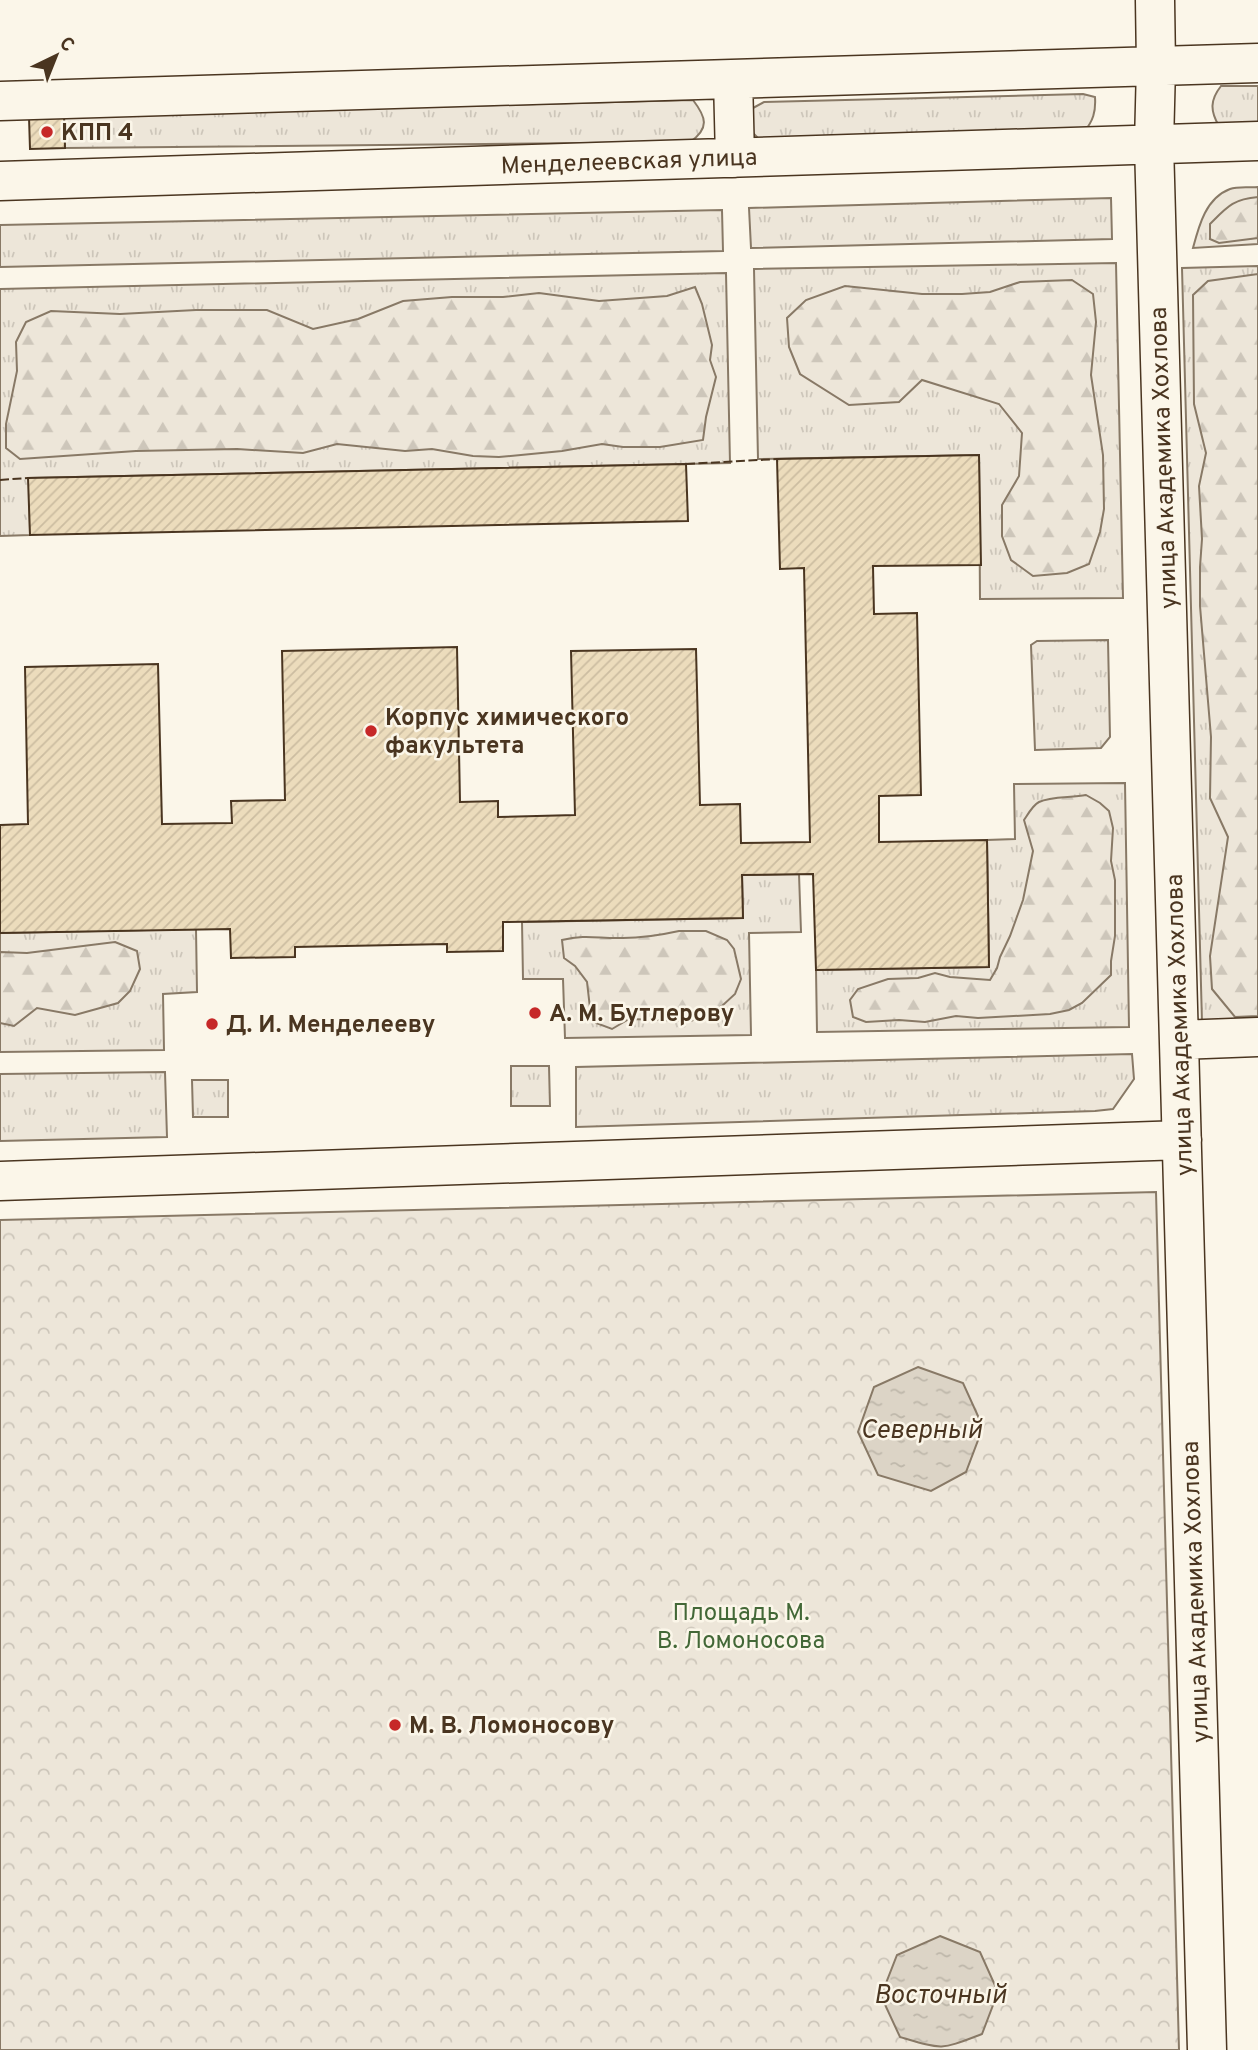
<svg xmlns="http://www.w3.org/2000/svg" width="1258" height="2050" font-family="Overpass,sans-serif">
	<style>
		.grass { fill: url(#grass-tufts); stroke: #887966; stroke-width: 2 }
		.forest { fill: url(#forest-firs); stroke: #887966; stroke-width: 2 }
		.park { fill: url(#park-crowns); stroke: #887966; stroke-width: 2 }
		.water { fill: url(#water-ripples); stroke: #887966; stroke-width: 2 }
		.building { fill: url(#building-hatch); stroke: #4a3520; stroke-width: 2 }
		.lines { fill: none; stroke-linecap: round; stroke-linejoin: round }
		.minor-casing { stroke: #4a3520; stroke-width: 41 }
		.minor { stroke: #fbf6e9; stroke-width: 38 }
		.fence { stroke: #4a3520; stroke-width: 2; stroke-dasharray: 9 3.5; stroke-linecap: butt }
		.poi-dot { fill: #c62828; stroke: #fbf6e9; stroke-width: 2.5 }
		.labels { text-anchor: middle; stroke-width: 5; stroke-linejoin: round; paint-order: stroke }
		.poi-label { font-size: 24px; font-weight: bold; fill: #4a3520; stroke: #fbf6e9; text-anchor: start }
		.street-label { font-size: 24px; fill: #4a3520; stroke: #fbf6e9 }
		.park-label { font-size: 24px; fill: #436837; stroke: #fbf6e9 }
		.water-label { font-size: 26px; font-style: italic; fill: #4a3520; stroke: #fbf6e9 }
	</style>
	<defs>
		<pattern id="grass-tufts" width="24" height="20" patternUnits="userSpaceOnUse" patternTransform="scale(1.75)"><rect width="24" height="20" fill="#ede6d9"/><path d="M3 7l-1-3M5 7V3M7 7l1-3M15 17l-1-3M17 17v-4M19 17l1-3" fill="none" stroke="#cdc6ba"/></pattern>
		<pattern id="forest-firs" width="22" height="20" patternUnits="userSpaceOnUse" patternTransform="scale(1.75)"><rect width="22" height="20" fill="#ede6d9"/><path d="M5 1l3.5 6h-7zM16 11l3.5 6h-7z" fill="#cdc6ba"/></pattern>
		<pattern id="park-crowns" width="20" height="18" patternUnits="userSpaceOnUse" patternTransform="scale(1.75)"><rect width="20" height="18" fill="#ede6d9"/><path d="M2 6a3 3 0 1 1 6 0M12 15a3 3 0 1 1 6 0" fill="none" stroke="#cdc6ba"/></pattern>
		<pattern id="water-ripples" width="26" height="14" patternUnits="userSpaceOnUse" patternTransform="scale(1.75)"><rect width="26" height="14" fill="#dcd4c6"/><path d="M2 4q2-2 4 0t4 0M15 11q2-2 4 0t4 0" fill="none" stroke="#beb7aa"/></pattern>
		<pattern id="building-hatch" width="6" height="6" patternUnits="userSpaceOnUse" patternTransform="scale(1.75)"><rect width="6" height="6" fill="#ecdcbc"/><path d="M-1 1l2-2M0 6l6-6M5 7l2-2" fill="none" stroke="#ccbda1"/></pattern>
	</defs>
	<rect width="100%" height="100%" fill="#fbf6e9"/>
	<!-- grass -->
	<path class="grass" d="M 1221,86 L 1258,86 L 1258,125 L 1219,126 C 1210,111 1210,100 1221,86 Z
		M 1083,94 L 1095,97 C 1096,112 1093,121 1084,132 L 759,139 L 749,129 L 753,108 L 764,102 Z
		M 693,100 C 706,117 710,128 690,142 L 65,148 L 64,116 Z
		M 1258,187 L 1258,244 L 1193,248 C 1199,225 1206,198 1230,189 C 1238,186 1250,188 1258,187 Z
		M 1111,198 L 1112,239 L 751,248 L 749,208 Z
		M 722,210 L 723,251 L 0,267 L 0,225 Z
		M 1116,263 L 1123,598 L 980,599 L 979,455 L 758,459 L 754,269 Z
		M 1258,266 L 1258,1022 L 1202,1023 L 1182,268 Z
		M 726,273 L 730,463 L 29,478 L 30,535 L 0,536 L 0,289 Z
		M 1108,640 L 1110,737 L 1101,748 L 1035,750 L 1031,645 L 1037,641 Z
		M 1125,783 L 1129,1027 L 817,1032 L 816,970 L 989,967 L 987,840 L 1015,839 L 1014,784 Z
		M 799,874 L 801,932 L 749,933 L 751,1035 L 565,1038 L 563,979 L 523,979 L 522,922 L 743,918 L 742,875 Z
		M 196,929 L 197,992 L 163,994 L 164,1050 L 0,1052 L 0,933 Z
		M 1132,1054 L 1134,1079 L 1113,1109 L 1095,1111 L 576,1127 L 576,1067 Z
		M 511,1066 L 549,1066 L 550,1106 L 511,1106 Z
		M 165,1072 L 167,1137 L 0,1141 L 0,1074 Z
		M 192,1080 L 228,1080 L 228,1117 L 193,1117 Z"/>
	<!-- forest -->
	<path class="forest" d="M 1258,197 L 1258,238 L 1219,243 L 1210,239 L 1210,224 C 1227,207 1233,199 1258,197 Z
		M 1258,274 L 1258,1016 L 1235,1017 L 1212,989 L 1210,956 L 1228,837 L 1210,798 L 1211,737 L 1200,606 L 1200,567 L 1202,539 L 1199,486 L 1206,453 L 1194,404 L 1193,295 L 1208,281 Z
		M 1072,280 L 1093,294 L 1096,322 L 1091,375 L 1103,455 L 1104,509 L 1100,532 L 1089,564 L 1067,573 L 1033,576 L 1011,560 L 1002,536 L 1002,505 L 1019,476 L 1022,433 L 999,404 L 922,380 L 899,402 L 849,405 L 800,374 L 789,347 L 787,318 L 806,300 L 845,286 L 922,294 L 962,294 L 990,292 L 1020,282 Z
		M 695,287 L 702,304 L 712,345 L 710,360 L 716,377 L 706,417 L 703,440 L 660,447 L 623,447 L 602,444 L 562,451 L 499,457 L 473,456 L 432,449 L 405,451 L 337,444 L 303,453 L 237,449 L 136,451 L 20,459 L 6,448 L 6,424 L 17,371 L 16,342 L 26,322 L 51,311 L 120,314 L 196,310 L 267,310 L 313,329 L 358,319 L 403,301 L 452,297 L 503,297 L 539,293 L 599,301 L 667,296 Z
		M 1086,795 L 1100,803 L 1109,811 L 1113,828 L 1111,861 L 1115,880 L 1115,936 L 1111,961 L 1111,975 L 1082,1003 L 1069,1010 L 1050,1014 L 978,1018 L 956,1016 L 925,1022 L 899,1020 L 866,1022 L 853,1017 L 850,1000 L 858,989 L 888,979 L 918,978 L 935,973 L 950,977 L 990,980 L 997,968 L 1000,957 L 1010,936 L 1023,900 L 1033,851 L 1024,820 C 1028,814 1033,805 1039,802 C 1051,796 1072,798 1086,795 Z
		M 679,931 L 706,931 L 727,940 L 734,949 L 741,979 L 735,994 L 722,1006 L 691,1021 L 629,1019 L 612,1029 L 596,1023 L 590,1008 L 587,982 L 575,966 L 564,958 L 562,940 C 586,934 600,939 623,938 C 642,938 661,935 679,931 Z
		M 115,942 L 137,951 L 140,969 L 130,991 L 118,1003 L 75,1015 L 37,1008 L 14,1026 L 0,1023 L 0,952 L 27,953 Z"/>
	<!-- park -->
	<path class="park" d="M 1156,1192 L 1179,2050 L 0,2050 L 0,1220 Z"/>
	<!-- water -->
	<path class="water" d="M 918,1367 L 963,1383 L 983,1427 L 966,1472 L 931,1491 L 878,1475 L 858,1432 L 874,1387 Z
		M 940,1936 L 980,1952 L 998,1992 L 982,2034 C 940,2050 944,2050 900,2037 L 881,1996 L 897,1955 Z"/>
	<!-- building -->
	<path class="building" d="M 64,116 L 65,148 L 30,149 L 29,117 Z
		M 979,455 L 981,565 L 873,566 L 874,614 L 917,613 L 921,795 L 879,796 L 879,842 L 987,840 L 989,967 L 816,970 L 813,874 L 742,875 L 743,918 L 503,922 L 503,951 L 447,952 L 447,944 L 295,947 L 295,957 L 231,958 L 230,929 L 0,933 L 0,825 L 28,824 L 25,667 L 158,664 L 162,824 L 232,823 L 231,801 L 285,800 L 282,651 L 457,647 L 460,802 L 498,801 L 498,817 L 575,815 L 571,651 L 696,649 L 700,805 L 740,804 L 741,843 L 810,842 L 804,568 L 780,569 L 777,459 Z
		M 686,464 L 688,521 L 30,535 L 28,478 Z"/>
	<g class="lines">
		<!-- minor casing -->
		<g class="minor-casing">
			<path id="minor" d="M 1155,0 L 1156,66 L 1154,144 L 1207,2050
				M 733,79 L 735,158
				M 0,101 L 1258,63
				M 0,181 L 1258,141
				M 1179,1040 L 1258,1037
				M 0,1181 L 1182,1140"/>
		</g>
		<!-- minor -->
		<use href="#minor" class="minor"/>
		<!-- fence -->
		<path class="fence" d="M 686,464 L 777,459
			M 0,480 L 28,478"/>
	</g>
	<!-- markers -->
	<g class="poi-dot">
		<circle cx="47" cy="132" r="7"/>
		<circle cx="371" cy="731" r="7"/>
		<circle cx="535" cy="1013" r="7"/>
		<circle cx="212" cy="1024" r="7"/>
		<circle cx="395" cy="1725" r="7"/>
	</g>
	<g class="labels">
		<!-- poi labels -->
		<g class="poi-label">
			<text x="61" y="140">КПП 4</text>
			<text x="385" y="725">Корпус химического<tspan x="385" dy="28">факультета</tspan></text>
			<text x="549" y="1021">А. М. Бутлерову</text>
			<text x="226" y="1032">Д. И. Менделееву</text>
			<text x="409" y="1733">М. В. Ломоносову</text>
		</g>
		<!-- street labels -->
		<g class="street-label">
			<text transform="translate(629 161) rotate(-2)" y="8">Менделеевская улица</text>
			<text transform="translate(1163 458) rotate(-92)" y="8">улица Академика Хохлова</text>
			<text transform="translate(1179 1025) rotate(-92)" y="8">улица Академика Хохлова</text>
			<text transform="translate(1195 1592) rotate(-92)" y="8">улица Академика Хохлова</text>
		</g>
		<!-- park labels -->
		<g class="park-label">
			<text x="741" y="1620">Площадь М.<tspan x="741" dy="28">В. Ломоносова</tspan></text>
		</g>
		<!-- water labels -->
		<g class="water-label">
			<text x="921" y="1438">Северный</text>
			<text x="940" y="2003">Восточный</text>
		</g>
	</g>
	<!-- north arrow -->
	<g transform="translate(56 56) rotate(43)" stroke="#fbf6e9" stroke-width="5" paint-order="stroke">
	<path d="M0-5L12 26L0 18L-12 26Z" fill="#4a3520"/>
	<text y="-10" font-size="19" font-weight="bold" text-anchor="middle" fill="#4a3520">С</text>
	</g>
</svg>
